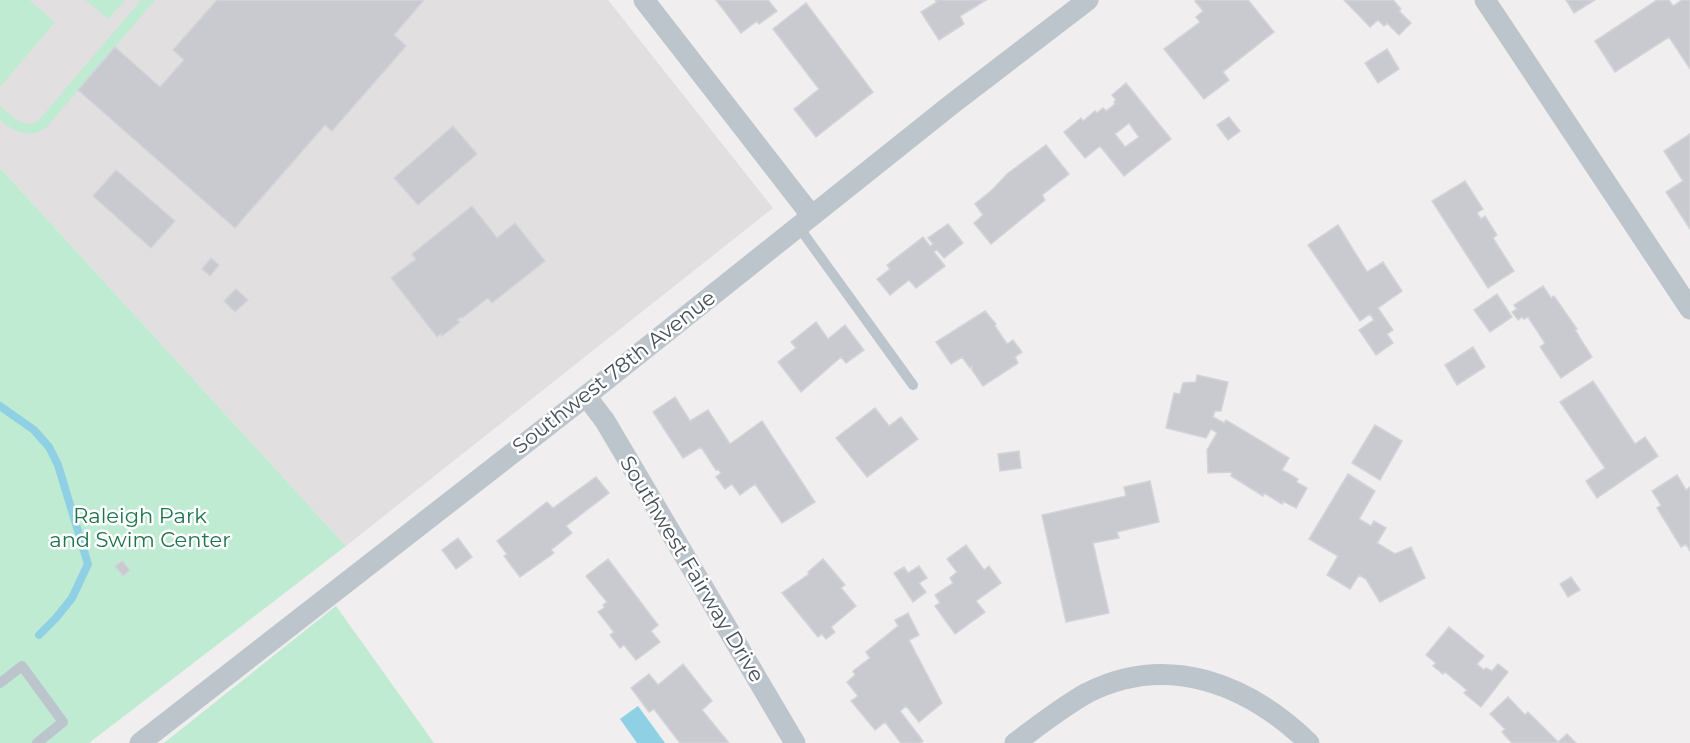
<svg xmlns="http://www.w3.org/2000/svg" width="1690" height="743" font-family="Montserrat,sans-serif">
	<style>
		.education { fill: #e1dfdf }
		.green { fill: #bfebd2 }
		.water { fill: #90d0e5 }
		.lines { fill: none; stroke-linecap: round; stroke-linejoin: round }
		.stream { stroke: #90d0e5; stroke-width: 8 }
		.building { fill: #c8cad0; stroke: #d2d4d9; stroke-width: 1.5; fill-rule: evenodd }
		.lane { stroke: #bdc5cc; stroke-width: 10 }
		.street { stroke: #bdc5cc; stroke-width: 21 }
		.labels { text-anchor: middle; stroke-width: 5; stroke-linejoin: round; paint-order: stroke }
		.street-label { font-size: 21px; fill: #47505a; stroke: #fff }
		.park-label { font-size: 21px; fill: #1e754d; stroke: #fff }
	</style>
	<rect width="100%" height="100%" fill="#f0eeee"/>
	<!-- education -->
	<path class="education" d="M 0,0 L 608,0 L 773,208 L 346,546 L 0,168 Z"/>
	<!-- green -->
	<path class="green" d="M 0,0 L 29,0 L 55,22 L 0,87 Z
		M 85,0 L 125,0 L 108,19 Z
		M 141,0 L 155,0 L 46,128 C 29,139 15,132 0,120 L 0,106 C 12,116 24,130 39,120 Z
		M 0,168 L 346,546 L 89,743 L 0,743 Z
		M 336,606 L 434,743 L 164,743 Z"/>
	<!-- water -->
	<path class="water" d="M 638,706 L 665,743 L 637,743 L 620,719 Z"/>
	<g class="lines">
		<!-- stream -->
		<path class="stream" d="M 0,406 L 34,430 L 49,447 L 58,465 L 88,564 L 72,598 L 56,618 L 39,635"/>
	</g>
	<!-- building -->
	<path class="building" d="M 217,0 L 424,0 L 394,35 L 406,46 L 332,131 L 325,125 L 235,228 L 78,90 L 115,47 L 160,87 L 184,60 L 173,50 Z
		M 716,0 L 768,0 L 777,11 L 759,24 L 757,21 L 741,33 Z
		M 935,0 L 986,0 L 960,16 L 964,24 L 939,40 L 921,12 L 937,2 Z
		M 1197,0 L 1248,0 L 1274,32 L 1223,72 L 1229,80 L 1204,99 L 1164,49 L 1200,22 L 1196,17 L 1203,11 L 1195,1 Z
		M 1344,0 L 1393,0 L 1401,9 L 1399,11 L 1411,23 L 1399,35 L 1387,23 L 1384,26 L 1378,20 L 1370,27 Z
		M 1566,0 L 1595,0 L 1574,13 Z
		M 1657,0 L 1669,0 L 1673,6 L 1682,0 L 1690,0 L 1690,69 L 1669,37 L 1615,72 L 1595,41 Z
		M 806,3 L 873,92 L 816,137 L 794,109 L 819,89 L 773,29 Z
		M 1387,49 L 1399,69 L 1378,83 L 1365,63 Z
		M 1126,83 L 1171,139 L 1124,176 L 1100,146 L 1085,158 L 1064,132 L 1081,118 L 1083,121 L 1095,111 L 1097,113 L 1103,108 L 1106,111 L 1115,104 L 1114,102 L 1116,100 L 1112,95 ZM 1129,123 L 1139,137 L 1125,147 L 1115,134 Z
		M 1229,117 L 1240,131 L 1228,140 L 1217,125 Z
		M 453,126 L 477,154 L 418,205 L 394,178 Z
		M 1690,134 L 1690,229 L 1666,192 L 1683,181 L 1664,151 Z
		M 1046,145 L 1069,174 L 1042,195 L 1045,200 L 991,244 L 974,223 L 983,215 L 975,204 L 992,190 L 1007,174 Z
		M 116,170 L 175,221 L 151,248 L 93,196 Z
		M 1465,181 L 1483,209 L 1477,213 L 1481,219 L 1485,216 L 1497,235 L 1493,238 L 1514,271 L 1488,288 L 1432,201 Z
		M 472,206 L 497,238 L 515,223 L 545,261 L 492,303 L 488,298 L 462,318 L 461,317 L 457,320 L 460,322 L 442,336 L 441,334 L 437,337 L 391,278 L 416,259 L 412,254 Z
		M 948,224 L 963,243 L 944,258 L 937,250 L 934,252 L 945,266 L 916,288 L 909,280 L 890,295 L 877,279 L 890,269 L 887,265 L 923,237 L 930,246 L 933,244 L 928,238 Z
		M 1338,225 L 1367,272 L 1383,262 L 1402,291 L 1378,308 L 1393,330 L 1387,334 L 1393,343 L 1376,355 L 1359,330 L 1374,320 L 1370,314 L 1360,321 L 1308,245 Z
		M 211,258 L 219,265 L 210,276 L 202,269 Z
		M 1543,286 L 1551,298 L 1554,296 L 1577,329 L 1575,330 L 1592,357 L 1561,378 L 1540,347 L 1545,343 L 1528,317 L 1524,319 L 1522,317 L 1518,320 L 1512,312 L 1517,309 L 1514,305 Z
		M 236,289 L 248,300 L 235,312 L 224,301 Z
		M 1497,294 L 1512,317 L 1490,332 L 1474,310 Z
		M 985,311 L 996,324 L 995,326 L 1007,344 L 1013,340 L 1022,352 L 1015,357 L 1018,363 L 983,386 L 972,370 L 972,366 L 970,368 L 962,357 L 951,364 L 936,342 Z
		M 816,322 L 828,339 L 845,325 L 864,350 L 846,363 L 841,357 L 801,392 L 778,362 L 796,348 L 791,342 Z
		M 1473,347 L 1485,367 L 1457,385 L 1445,365 Z
		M 1197,375 L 1228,382 L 1221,411 L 1215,411 L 1213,417 L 1224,423 L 1226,420 L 1289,458 L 1282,470 L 1298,479 L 1296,482 L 1307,488 L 1296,508 L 1283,501 L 1282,504 L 1264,493 L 1263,496 L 1231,476 L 1232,472 L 1208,473 L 1207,450 L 1217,433 L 1211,429 L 1206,438 L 1166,428 L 1174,393 L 1180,394 L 1183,383 L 1196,382 Z
		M 1593,381 L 1635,444 L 1645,437 L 1658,456 L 1597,498 L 1586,481 L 1605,468 L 1560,402 Z
		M 675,397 L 690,421 L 708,410 L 730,444 L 762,421 L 815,502 L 782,523 L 755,484 L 740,495 L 732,484 L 725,489 L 716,477 L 721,473 L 718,469 L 716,470 L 701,447 L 683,458 L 653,412 Z
		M 875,408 L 889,426 L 901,417 L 918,439 L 867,477 L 836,438 Z
		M 1375,425 L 1402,441 L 1380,480 L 1352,463 Z
		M 1019,451 L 1021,468 L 1000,471 L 998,454 Z
		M 1348,474 L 1375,491 L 1359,519 L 1371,526 L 1374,521 L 1386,528 L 1377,543 L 1395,554 L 1411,547 L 1425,578 L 1380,602 L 1366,579 L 1359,575 L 1350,589 L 1327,575 L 1338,556 L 1309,539 Z
		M 1677,475 L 1686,490 L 1690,487 L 1690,551 L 1686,544 L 1681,547 L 1657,508 L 1661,505 L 1652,491 Z
		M 596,477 L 609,493 L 566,526 L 572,533 L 551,550 L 554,553 L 520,577 L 504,556 L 507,554 L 497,541 L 547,502 L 553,508 Z
		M 1150,481 L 1159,522 L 1117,532 L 1119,538 L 1093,543 L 1109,613 L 1066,622 L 1042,515 L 1126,496 L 1124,487 Z
		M 458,538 L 472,557 L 456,569 L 442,550 Z
		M 966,545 L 984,570 L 989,566 L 1001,583 L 976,601 L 985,612 L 955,634 L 935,606 L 940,603 L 935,595 L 953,583 L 950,578 L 957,572 L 947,559 Z
		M 608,559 L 658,625 L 651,631 L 660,642 L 636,660 L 624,645 L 620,648 L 610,635 L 614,632 L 598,612 L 605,607 L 603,605 L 607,602 L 586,576 Z
		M 823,559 L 845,585 L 841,588 L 856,606 L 831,627 L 835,632 L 826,639 L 822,634 L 818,637 L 782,593 L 809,574 L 808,572 Z
		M 122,561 L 130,570 L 123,576 L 115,566 Z
		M 919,566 L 927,578 L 919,583 L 926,592 L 913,602 L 894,573 L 904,567 L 908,573 Z
		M 1571,577 L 1580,590 L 1568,597 L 1560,584 Z
		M 908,613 L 919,635 L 909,640 L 942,703 L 919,722 L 906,706 L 900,711 L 923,741 L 920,743 L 901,743 L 885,722 L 875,730 L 851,701 L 858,696 L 847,682 L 855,675 L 853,671 L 870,658 L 866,652 L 898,626 L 895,620 Z
		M 1449,627 L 1484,656 L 1477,664 L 1484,670 L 1486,668 L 1492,671 L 1498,664 L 1508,672 L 1481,707 L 1464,693 L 1467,690 L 1445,672 L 1443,674 L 1433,666 L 1436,663 L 1426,655 Z
		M 683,664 L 712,701 L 702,710 L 729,743 L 680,743 L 654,709 L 649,712 L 631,688 L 649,674 L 658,685 Z
		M 1508,697 L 1525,715 L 1528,712 L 1558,742 L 1567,734 L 1576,743 L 1512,743 L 1502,732 L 1505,729 L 1490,714 Z"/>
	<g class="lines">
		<!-- lane -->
		<path class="lane" d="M 798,226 L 913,385
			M 0,683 L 22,666 L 63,722 L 37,743"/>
		<!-- street -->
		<path class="street" d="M 644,0 L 811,215
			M 1485,0 L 1690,309
			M 586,396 L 605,421 L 795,743
			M 140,743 L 586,396 L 952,104 L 1088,0
			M 1015,743 C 1038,726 1062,707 1087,693 C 1168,652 1248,684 1309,743"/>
	</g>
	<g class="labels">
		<!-- street labels -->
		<g class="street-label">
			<text transform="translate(614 372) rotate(-38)" y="7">Southwest 78th Avenue</text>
			<text transform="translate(692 569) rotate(59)" y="7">Southwest Fairway Drive</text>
		</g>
		<!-- park labels -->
		<g class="park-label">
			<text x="140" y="523">Raleigh Park<tspan x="140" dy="24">and Swim Center</tspan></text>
		</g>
	</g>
</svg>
